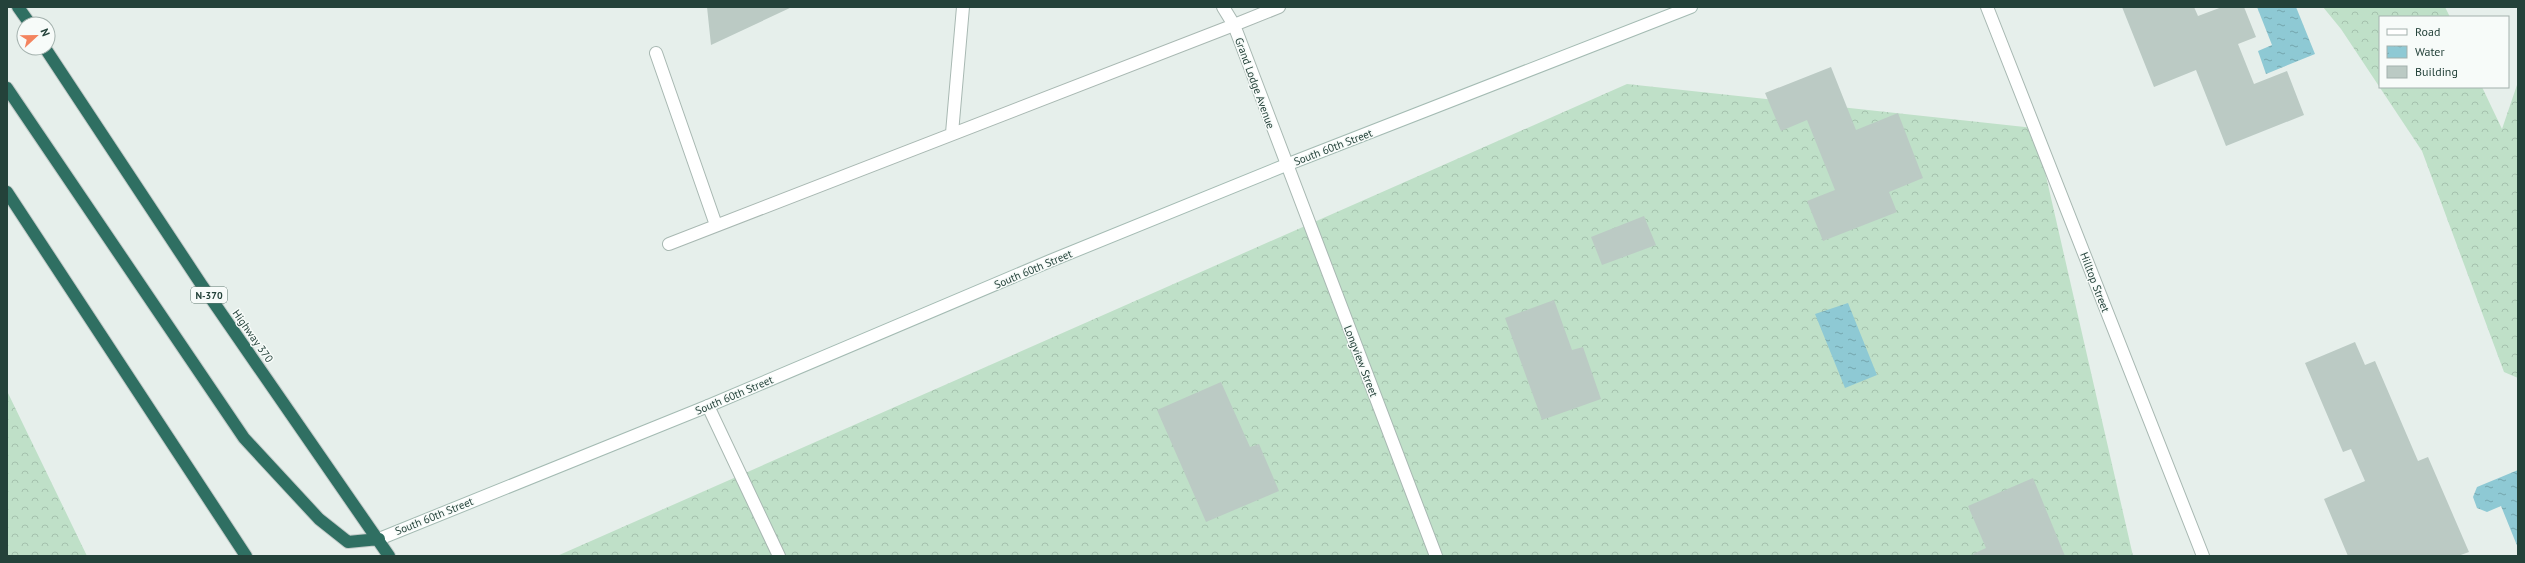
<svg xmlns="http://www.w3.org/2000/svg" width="2525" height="563" font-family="'PT Sans',sans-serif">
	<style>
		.forest { fill: url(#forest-crowns) }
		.water { fill: url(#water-ripples) }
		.building { fill: #bbcac4 }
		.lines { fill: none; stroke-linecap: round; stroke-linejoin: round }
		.lane-casing { stroke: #a8b8b2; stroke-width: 14 }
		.street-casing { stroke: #a8b8b2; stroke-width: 14 }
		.secondary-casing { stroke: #a4bbb3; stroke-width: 14 }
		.highway-casing { stroke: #c2cac8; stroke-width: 14 }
		.lane { stroke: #fff; stroke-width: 12 }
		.street { stroke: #fff; stroke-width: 12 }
		.secondary { stroke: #fff; stroke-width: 12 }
		.highway { stroke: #2f6f62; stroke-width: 12 }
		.labels { text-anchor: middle; stroke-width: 3; stroke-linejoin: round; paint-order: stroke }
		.shield { fill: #f7fbf9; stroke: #637a73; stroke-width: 1 }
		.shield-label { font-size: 10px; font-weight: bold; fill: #24423a }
		.street-label { font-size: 11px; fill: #24423a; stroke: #f7fbf9 }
	</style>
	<defs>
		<pattern id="forest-crowns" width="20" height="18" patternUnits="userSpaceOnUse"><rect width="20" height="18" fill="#bfe0c8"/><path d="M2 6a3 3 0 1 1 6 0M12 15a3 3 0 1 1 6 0" fill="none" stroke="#a4c1ad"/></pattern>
		<pattern id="water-ripples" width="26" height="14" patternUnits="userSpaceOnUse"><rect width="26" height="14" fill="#8ec9d4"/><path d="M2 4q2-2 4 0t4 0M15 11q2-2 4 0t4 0" fill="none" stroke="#74a5ad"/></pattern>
	</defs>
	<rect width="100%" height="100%" fill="#e6efeb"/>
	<!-- forest -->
	<path class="forest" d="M 2323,7 L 2445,7 L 2450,17 L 2380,17 L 2380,87 L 2482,87 L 2502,129 L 2518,82 L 2518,378 L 2504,372 L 2422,151 L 2341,29 Z
		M 1627,84 L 2035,128 L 2133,556 L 557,556 Z
		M 7,391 L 87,556 L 7,556 Z"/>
	<!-- water -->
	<path class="water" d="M 2257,7 L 2296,7 L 2315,54 L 2266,74 L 2258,51 L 2272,45 Z
		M 1848,303 L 1877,375 L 1845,388 L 1815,314 Z
		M 2518,470 L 2518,548 L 2501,506 L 2487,512 L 2477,508 L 2473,497 L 2477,487 Z"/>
	<!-- building -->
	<path class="building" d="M 707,7 L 792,7 L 711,45 Z
		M 2122,7 L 2194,7 L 2198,16 L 2222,7 L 2244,7 L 2256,37 L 2238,44 L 2254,84 L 2287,71 L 2304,115 L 2226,146 L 2196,70 L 2154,87 Z
		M 1831,67 L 1856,130 L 1898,113 L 1923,178 L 1889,192 L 1897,212 L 1823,241 L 1807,201 L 1835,190 L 1807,120 L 1781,131 L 1765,93 Z
		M 1644,216 L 1656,245 L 1602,265 L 1591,237 Z
		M 1554,300 L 1572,350 L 1583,347 L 1601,399 L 1542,420 L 1505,318 Z
		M 2355,342 L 2365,365 L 2375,361 L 2418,461 L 2428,457 L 2469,552 L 2458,556 L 2348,556 L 2324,499 L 2365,481 L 2351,449 L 2343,452 L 2305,363 Z
		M 1221,382 L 1250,447 L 1259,444 L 1279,491 L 1206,522 L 1157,410 Z
		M 2033,478 L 2065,556 L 1974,556 L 1973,554 L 1986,548 L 1968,506 Z"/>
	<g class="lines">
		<!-- lane casing -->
		<g class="lane-casing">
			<path id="lane" d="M 656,53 L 716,225
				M 952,133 L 963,7
				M 669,244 L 1234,25 L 1223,7"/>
		</g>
		<!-- street casing -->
		<g class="street-casing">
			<path id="street" d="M 1279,7 L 1234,25 L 1436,556
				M 1987,7 L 2203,556
				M 708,406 L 779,556"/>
		</g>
		<!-- secondary casing -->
		<g class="secondary-casing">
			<path id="secondary" d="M 379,539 L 708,406 L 1050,261 L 1286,165 L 1691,7"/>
		</g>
		<!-- highway casing -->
		<g class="highway-casing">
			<path id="highway" d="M 18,7 L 30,24
				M 45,48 L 201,284 L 389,556
				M 7,88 L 244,438 L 319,519 L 348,542 L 379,539
				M 7,192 L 246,556"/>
		</g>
		<!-- lane -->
		<use href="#lane" class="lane"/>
		<!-- street -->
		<use href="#street" class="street"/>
		<!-- secondary -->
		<use href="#secondary" class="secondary"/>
		<!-- highway -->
		<use href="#highway" class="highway"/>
	</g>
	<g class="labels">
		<!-- shield labels -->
		<rect class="shield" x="191" y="287" width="36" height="16" rx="3"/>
		<g class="shield-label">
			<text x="209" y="299">N-370</text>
		</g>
		<!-- street labels -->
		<g class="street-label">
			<text transform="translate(1255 83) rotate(70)" y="4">Grand Lodge Avenue</text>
			<text transform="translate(1333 147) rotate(-21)" y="4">South 60th Street</text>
			<text transform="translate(1033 269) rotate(-23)" y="4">South 60th Street</text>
			<text transform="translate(2095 282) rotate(69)" y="4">Hilltop Street</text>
			<text transform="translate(253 336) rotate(55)" y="4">Highway 370</text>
			<text transform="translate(1361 361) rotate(69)" y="4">Longview Street</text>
			<text transform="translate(734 395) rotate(-23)" y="4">South 60th Street</text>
			<text transform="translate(434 516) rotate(-22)" y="4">South 60th Street</text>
		</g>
	</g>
	<!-- border -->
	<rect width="2525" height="563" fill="none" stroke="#24423a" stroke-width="16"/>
	<!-- legend -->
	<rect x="2379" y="16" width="130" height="72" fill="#f7fbf9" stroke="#a3b1ad"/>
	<rect x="2387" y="29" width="20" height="6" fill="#ffffff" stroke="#a3b1ad"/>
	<text x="2415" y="36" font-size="12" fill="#24423a">Road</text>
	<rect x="2387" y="46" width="20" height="12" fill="url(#water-ripples)" stroke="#a3b1ad"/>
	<text x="2415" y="56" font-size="12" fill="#24423a">Water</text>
	<rect x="2387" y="66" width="20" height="12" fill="#bbcac4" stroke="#a3b1ad"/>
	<text x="2415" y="76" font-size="12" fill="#24423a">Building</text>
	<!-- north arrow -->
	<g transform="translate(36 36) rotate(68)"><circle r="19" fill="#f7fbf9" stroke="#a3b1ad"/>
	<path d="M0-3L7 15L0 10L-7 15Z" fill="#f4845f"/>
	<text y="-6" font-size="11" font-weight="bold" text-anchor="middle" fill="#24423a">N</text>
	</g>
</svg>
